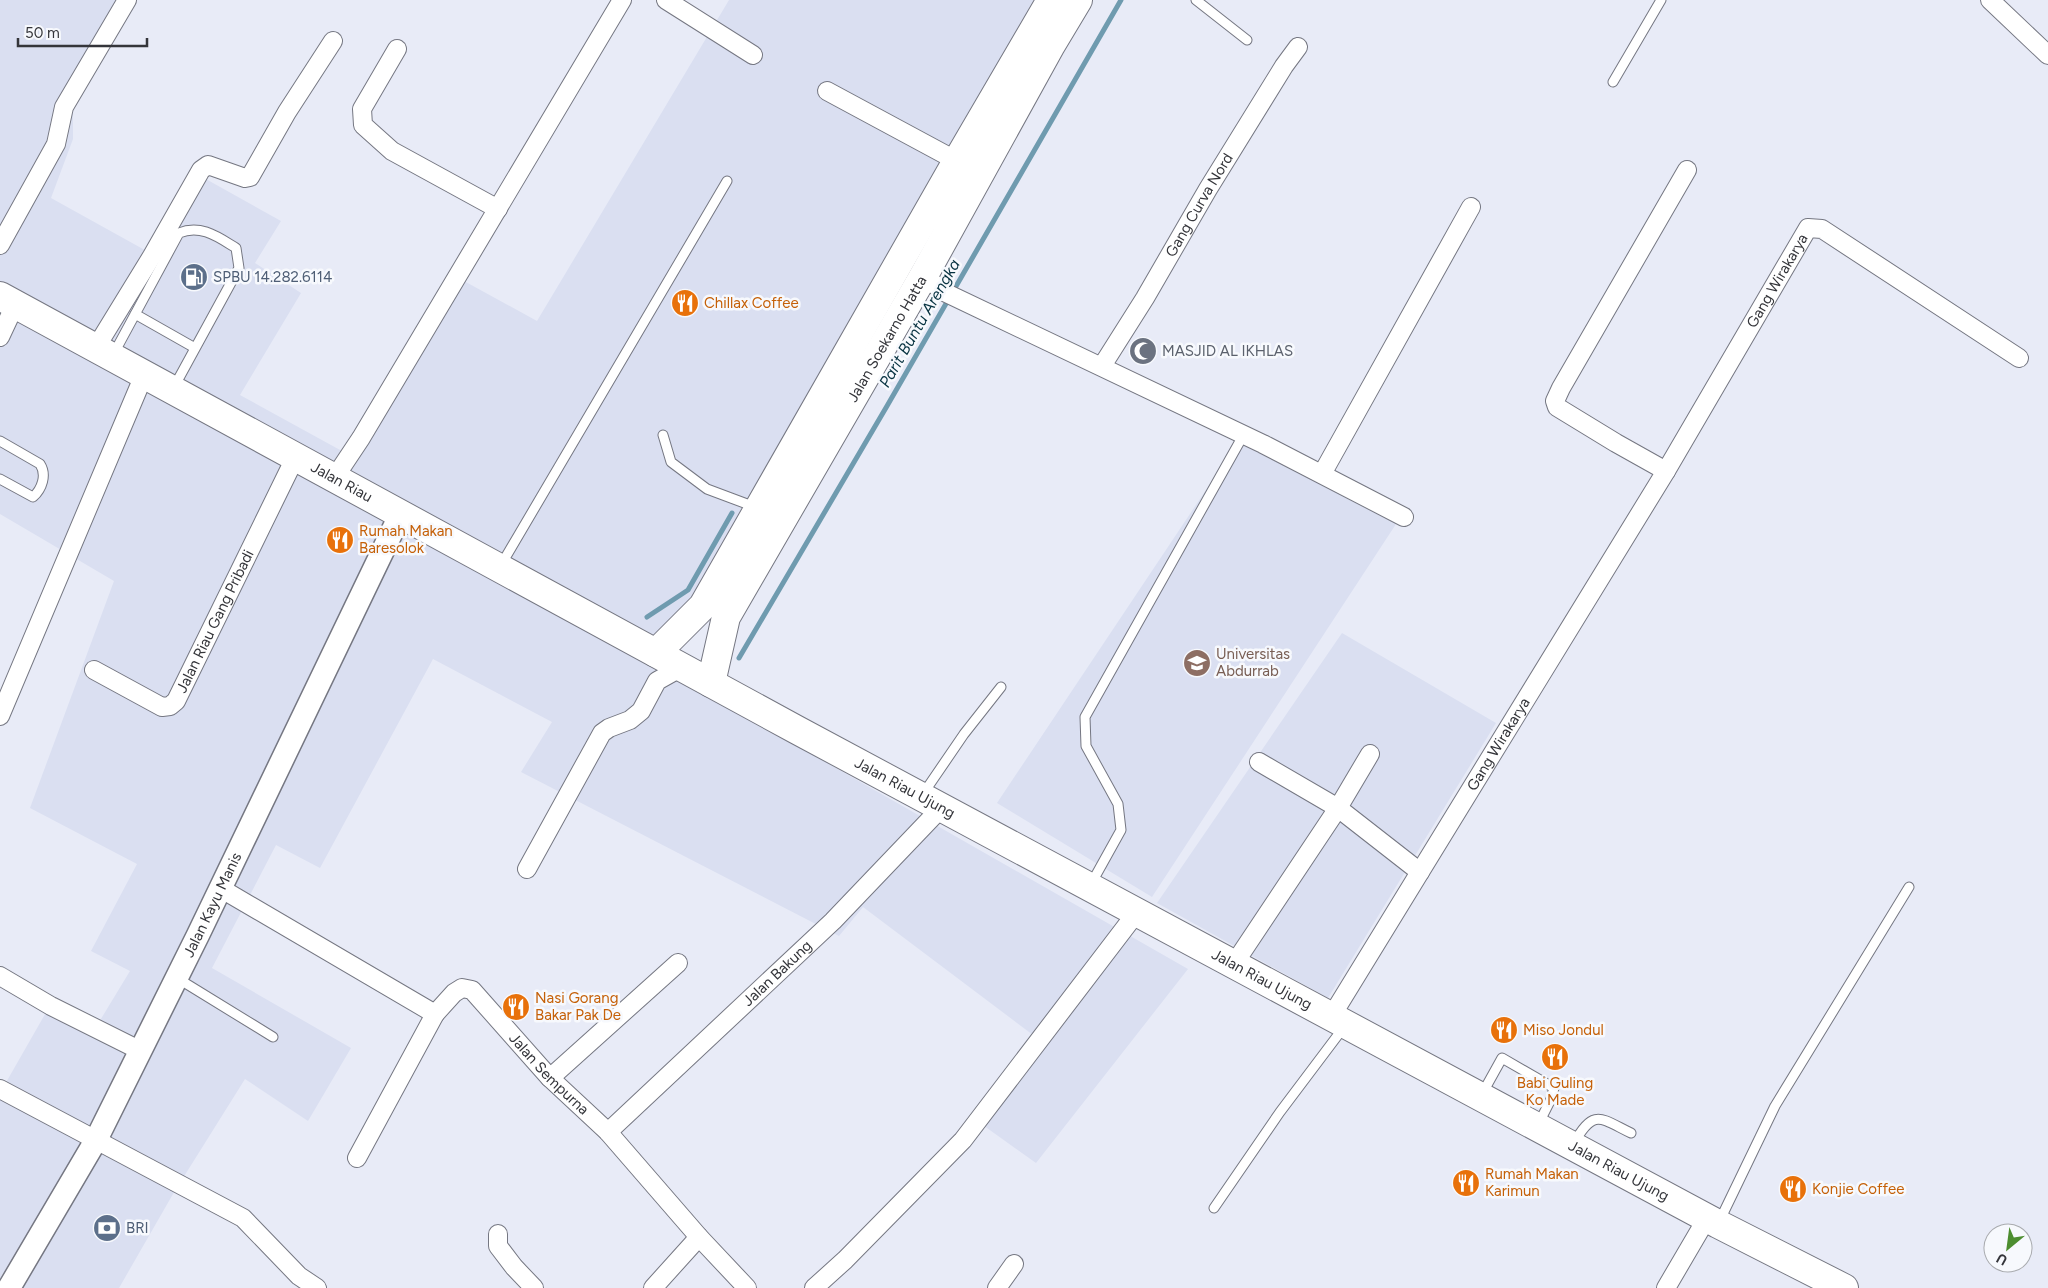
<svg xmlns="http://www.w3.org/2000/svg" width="2048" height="1288" font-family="Figtree,sans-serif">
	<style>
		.built { fill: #dadff1 }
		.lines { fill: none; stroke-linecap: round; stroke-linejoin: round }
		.stream { stroke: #6f9baf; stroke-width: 5 }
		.service-casing { stroke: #757782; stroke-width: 11 }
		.minor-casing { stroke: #757782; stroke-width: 20 }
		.tertiary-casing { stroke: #757782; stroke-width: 25 }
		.primary-casing { stroke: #757782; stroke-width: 30 }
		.service { stroke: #fff; stroke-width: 9 }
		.minor { stroke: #fff; stroke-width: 18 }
		.tertiary { stroke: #fff; stroke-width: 22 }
		.primary { stroke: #fff; stroke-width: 28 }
		.labels { text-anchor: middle; stroke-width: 5; stroke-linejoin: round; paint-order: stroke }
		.street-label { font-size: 15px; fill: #34353a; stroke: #f7f9fd }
		.service-label { font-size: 15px; fill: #4e5e75; stroke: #f7f9fd; text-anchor: start }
		.food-label { font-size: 15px; fill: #c56008; stroke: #f7f9fd; text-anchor: start }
		.worship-label { font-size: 15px; fill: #5b616d; stroke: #f7f9fd; text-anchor: start }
		.education-label { font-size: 15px; fill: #785e54; stroke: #f7f9fd; text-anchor: start }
		.water-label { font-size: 16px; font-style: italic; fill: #073241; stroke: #f7f9fd }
	</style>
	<rect width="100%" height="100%" fill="#e8ebf7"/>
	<!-- built -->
	<path class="built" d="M 0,0 L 118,0 L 73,99 L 73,139 L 51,198 L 161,259 L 204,178 L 281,221 L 255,263 L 301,293 L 240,395 L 351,456 L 464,281 L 537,321 L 729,0 L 1043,0 L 666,671 L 1188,969 L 1036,1163 L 980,1123 L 1037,1038 L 863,907 L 839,936 L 521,772 L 552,722 L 433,659 L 320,868 L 276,845 L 212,968 L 351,1048 L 308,1121 L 245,1079 L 173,1194 L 119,1288 L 0,1288 L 0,1093 L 48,1009 L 93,1032 L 130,971 L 91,951 L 137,864 L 30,808 L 114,581 L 0,514 Z
		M 1238,442 L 1396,524 L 1152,897 L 997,803 Z
		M 1342,633 L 1496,723 L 1328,998 L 1157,903 Z"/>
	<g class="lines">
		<!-- stream -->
		<path class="stream" d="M 647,617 L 688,590 L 732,513
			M 739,658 L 887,406 L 1121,0"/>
		<!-- service casing -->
		<g class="service-casing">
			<path id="service" d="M 1196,0 L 1247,40
				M 1613,82 L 1661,0
				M 135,314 L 195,348
				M 113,355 L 179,233 C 201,224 218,237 236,248 L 239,268 L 174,387
				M 663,435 L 671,462 L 707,489 L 755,507
				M 0,441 L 40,464 C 47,475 42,489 33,497 L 0,479
				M 501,565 L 727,181
				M 923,794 L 964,734 L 1001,687
				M 1091,884 L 1121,830 L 1118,804 L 1086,746 L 1085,717 L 1244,434
				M 177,978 L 273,1037
				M 1482,1094 L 1502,1058 L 1554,1088 L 1551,1099 L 1538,1125
				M 1574,1143 C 1594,1108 1600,1118 1631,1133
				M 1214,1208 L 1280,1112 L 1344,1027
				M 1719,1222 L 1775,1106 L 1909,887"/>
		</g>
		<!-- minor casing -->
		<g class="minor-casing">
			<g id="minor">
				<path d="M 666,0 L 753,55"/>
				<path d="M 1990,0 L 2048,55"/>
				<path d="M 397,49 L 362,109 L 363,125 L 392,151 L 498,209"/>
				<path d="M 827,91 L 957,161"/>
				<path d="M 0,245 L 56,144 L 64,107 L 127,0"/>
				<path d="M 924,275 L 942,291 L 1263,444 L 1404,517"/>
				<path d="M 0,337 L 15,305"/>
				<path d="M 95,349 L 152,256 L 201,170 L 208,165 L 245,178 L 250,177 L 287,112 L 333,41"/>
				<path id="s1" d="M 1102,366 L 1145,298 L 1208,189 L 1284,66 L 1298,47"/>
				<path d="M 1666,471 L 1616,443 L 1557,407 L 1555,401 L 1561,388 L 1687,170"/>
				<path d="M 1322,474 L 1471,207"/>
				<path d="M 335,477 L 361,438 L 622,0"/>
				<path id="s2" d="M 94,670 L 162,707 L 170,706 L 176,701 L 296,456"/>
				<path d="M 0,716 L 144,375"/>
				<path d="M 1259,762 L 1338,808 L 1420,872"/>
				<path d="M 527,869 L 602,733 L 609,728 L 630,720 L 641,711 L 657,681 L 682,667"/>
				<path id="s3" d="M 220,888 L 435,1014 L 454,993 L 462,988 L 472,990 L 550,1078 L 608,1132 L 699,1237 L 747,1288"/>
				<path d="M 1234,964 L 1338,808 L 1370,754"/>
				<path d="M 0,976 L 51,1006 L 141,1051"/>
				<path id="s4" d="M 1331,1017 L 1666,471 L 1808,228 L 1822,229 L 2019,358"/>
				<path d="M 550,1078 L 678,963"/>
				<path d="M 0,1089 L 243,1218 L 299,1276 L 317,1288"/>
				<path id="s5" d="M 608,1132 L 833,921 L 942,807"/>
				<path d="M 357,1158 L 435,1014"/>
				<path d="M 498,1234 L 498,1246 L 514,1267 L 534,1288"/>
				<path d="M 653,1288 L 699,1237"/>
				<path d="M 814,1288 L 845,1260 L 963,1140 L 1137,912"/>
				<path d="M 997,1288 L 1014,1264"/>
				<path d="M 1666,1288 L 1707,1218"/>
			</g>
		</g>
		<!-- tertiary casing -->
		<g class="tertiary-casing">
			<g id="tertiary">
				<path id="s6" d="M 9,1288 L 96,1140 L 198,935 L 401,513"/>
			</g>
		</g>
		<!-- primary casing -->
		<g class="primary-casing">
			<g id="primary">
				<path id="s7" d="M 0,296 L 797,730 L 1718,1224 L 1844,1288"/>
				<path d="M 656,653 L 703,606 L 957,161 L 1051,0"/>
				<path id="s8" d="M 711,683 L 726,617 L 924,275 L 1051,45 L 1078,0"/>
			</g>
		</g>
		<!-- service -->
		<use href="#service" class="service"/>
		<!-- minor -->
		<use href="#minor" class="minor"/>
		<!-- tertiary -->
		<use href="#tertiary" class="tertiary"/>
		<!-- primary -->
		<use href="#primary" class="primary"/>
	</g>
	<!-- icons -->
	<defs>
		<g id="fuel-disc" transform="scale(1.4375)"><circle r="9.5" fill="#5c6f8a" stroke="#f7f9fd"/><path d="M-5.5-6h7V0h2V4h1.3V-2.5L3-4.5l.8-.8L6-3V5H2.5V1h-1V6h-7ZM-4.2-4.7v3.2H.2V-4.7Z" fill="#fff"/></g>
		<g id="restaurant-disc" transform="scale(1.4375)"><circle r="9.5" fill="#e8710a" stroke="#f7f9fd"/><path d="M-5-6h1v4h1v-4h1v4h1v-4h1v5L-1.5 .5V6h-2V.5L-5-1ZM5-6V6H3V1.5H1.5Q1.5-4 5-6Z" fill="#fff"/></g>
		<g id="mosque-disc" transform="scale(1.4375)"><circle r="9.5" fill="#6b7280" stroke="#f7f9fd"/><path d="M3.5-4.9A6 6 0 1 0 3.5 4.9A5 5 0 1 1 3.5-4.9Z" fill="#fff"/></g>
		<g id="university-disc" transform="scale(1.4375)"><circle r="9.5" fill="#8d6e63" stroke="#f7f9fd"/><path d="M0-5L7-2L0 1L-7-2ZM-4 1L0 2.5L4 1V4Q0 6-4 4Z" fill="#fff"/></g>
		<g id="bank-disc" transform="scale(1.4375)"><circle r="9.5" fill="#5c6f8a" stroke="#f7f9fd"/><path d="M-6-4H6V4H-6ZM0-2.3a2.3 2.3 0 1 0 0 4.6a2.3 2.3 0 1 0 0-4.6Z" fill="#fff"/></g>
	</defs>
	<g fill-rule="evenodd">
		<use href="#fuel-disc" x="194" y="277"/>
		<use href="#restaurant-disc" x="685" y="303"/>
		<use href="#mosque-disc" x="1143" y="351"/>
		<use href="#restaurant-disc" x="340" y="540"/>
		<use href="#university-disc" x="1197" y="663"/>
		<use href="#restaurant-disc" x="516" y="1007"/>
		<use href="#restaurant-disc" x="1504" y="1030"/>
		<use href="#restaurant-disc" x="1555" y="1057"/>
		<use href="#restaurant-disc" x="1466" y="1183"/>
		<use href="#restaurant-disc" x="1793" y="1189"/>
		<use href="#bank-disc" x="107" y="1228"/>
	</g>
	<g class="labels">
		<!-- street labels -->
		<g class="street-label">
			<text dy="5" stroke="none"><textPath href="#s1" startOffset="188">Gang Curva Nord</textPath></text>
			<text dy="5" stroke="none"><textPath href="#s4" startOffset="861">Gang Wirakarya</textPath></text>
			<text dy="5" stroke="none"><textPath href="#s8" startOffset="389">Jalan Soekarno Hatta</textPath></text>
			<text dy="5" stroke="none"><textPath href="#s7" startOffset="389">Jalan Riau</textPath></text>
			<text dy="5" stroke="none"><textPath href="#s2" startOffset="182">Jalan Riau Gang Pribadi</textPath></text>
			<text dy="5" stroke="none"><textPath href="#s4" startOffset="320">Gang Wirakarya</textPath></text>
			<text dy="5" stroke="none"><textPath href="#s7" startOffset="1030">Jalan Riau Ujung</textPath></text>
			<text dy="5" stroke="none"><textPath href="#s6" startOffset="434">Jalan Kayu Manis</textPath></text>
			<text dy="5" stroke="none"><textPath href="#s5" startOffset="232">Jalan Bakung</textPath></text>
			<text dy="5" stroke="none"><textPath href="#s7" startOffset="1435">Jalan Riau Ujung</textPath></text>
			<text dy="5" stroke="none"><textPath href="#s3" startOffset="411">Jalan Sempurna</textPath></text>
			<text dy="5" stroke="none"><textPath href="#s7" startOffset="1840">Jalan Riau Ujung</textPath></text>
		</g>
		<!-- service labels -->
		<g class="service-label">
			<text x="213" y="282">SPBU 14.282.6114</text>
			<text x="126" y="1233">BRI</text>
		</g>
		<!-- food labels -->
		<g class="food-label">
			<text x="704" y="308">Chillax Coffee</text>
			<text x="359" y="536">Rumah Makan<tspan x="359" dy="17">Baresolok</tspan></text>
			<text x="535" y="1003">Nasi Gorang<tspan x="535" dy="17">Bakar Pak De</tspan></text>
			<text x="1523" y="1035">Miso Jondul</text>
			<text x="1555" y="1088" text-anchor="middle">Babi Guling<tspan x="1555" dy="17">Ko Made</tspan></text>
			<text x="1485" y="1179">Rumah Makan<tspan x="1485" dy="17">Karimun</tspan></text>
			<text x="1812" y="1194">Konjie Coffee</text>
		</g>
		<!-- worship labels -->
		<g class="worship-label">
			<text x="1162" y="356">MASJID AL IKHLAS</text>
		</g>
		<!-- education labels -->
		<g class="education-label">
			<text x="1216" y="659">Universitas<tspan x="1216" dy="17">Abdurrab</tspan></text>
		</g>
		<!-- water labels -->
		<g class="water-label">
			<text transform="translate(919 323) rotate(-60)" y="6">Parit Buntu Arengka</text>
		</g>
	</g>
	<!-- north arrow -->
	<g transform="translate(2008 1248) rotate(209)"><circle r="24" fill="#f7f9fd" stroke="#a9abaf"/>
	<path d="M0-4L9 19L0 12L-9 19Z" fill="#4d8e30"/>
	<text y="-8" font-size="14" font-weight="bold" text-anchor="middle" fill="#34353a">U</text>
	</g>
	<!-- scale -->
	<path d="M18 38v8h129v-8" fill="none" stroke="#34353a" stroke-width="2.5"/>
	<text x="25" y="38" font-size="15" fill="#34353a" stroke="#f7f9fd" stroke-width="4" paint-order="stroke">50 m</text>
</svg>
